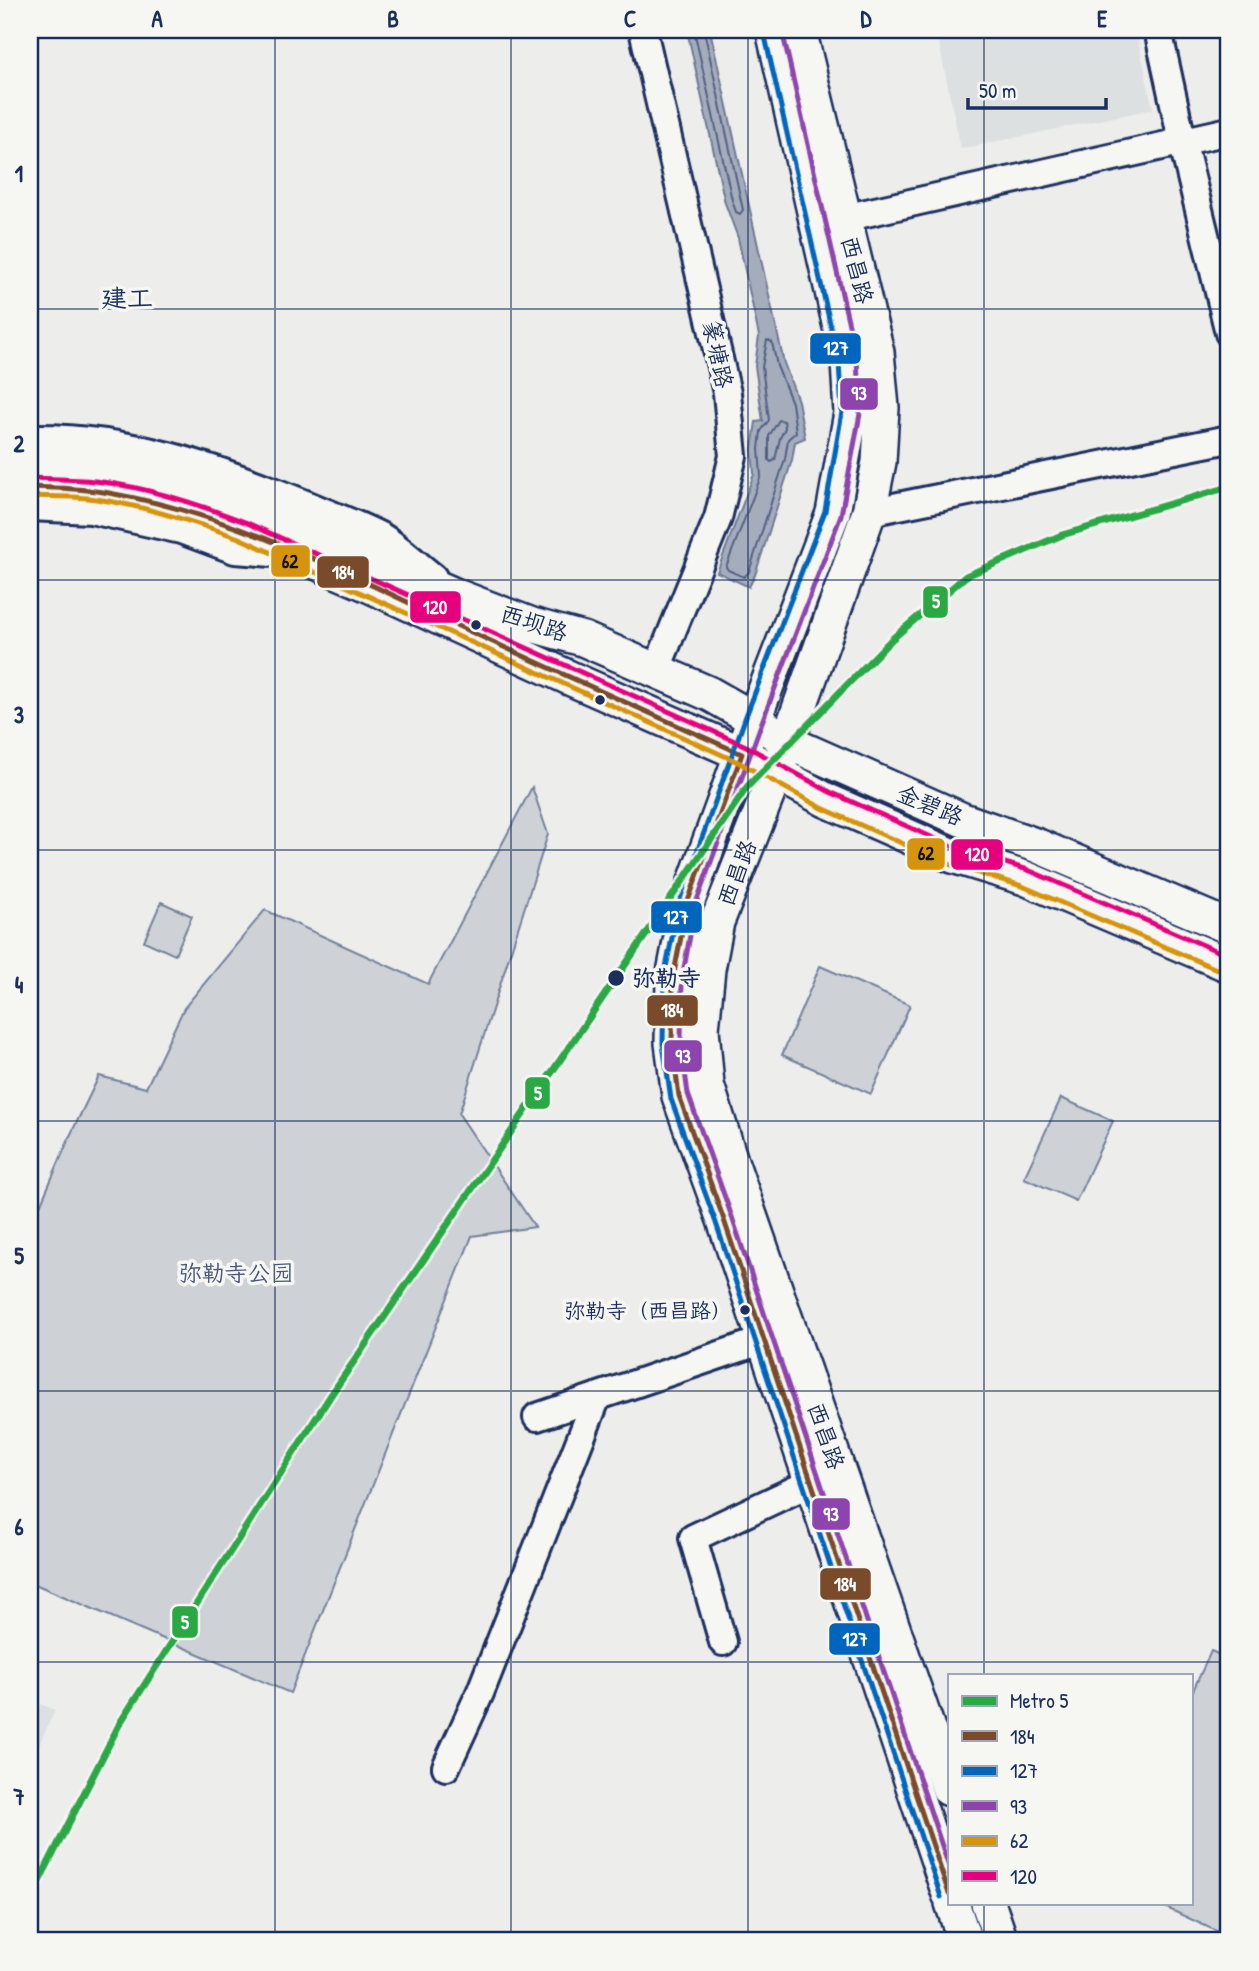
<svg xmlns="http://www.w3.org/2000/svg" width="1259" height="1971" font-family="'Patrick Hand','LXGW WenKai TC',sans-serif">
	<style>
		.built { fill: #dde0e1 }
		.green { fill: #ced2d7; stroke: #74809a; stroke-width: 2 }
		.water { fill: #a5acbc; stroke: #6e7a96; stroke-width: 2 }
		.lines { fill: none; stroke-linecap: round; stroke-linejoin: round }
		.shore { stroke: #526184; stroke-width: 2 }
		.minor-casing { stroke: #1b2f5e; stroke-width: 32 }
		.major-casing { stroke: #1b2f5e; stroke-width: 38 }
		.minor { stroke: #f6f6f2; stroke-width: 26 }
		.major { stroke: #f6f6f2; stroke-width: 33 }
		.bus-1-casing { stroke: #f6f6f2; stroke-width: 10 }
		.bus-2-casing { stroke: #f6f6f2; stroke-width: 10 }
		.bus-3-casing { stroke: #f6f6f2; stroke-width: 10 }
		.bus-4-casing { stroke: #f6f6f2; stroke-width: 10 }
		.bus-5-casing { stroke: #f6f6f2; stroke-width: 10 }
		.bus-1 { stroke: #7a4b2a; stroke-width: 5 }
		.bus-2 { stroke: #0065bd; stroke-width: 5 }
		.bus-3 { stroke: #8e44ad; stroke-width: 5 }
		.bus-4 { stroke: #d6940e; stroke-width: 5 }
		.bus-5 { stroke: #e5007d; stroke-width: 5 }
		.metro-1-casing { stroke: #f6f6f2; stroke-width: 12 }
		.metro-1 { stroke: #2aa844; stroke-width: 7 }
		.grid { fill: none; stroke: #1b2f5e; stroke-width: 2; stroke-opacity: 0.55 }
		.bus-dot { fill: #1b2f5e; stroke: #f6f6f2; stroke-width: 2.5 }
		.labels { text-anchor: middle; stroke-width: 7; stroke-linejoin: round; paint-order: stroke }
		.bus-label { font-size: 21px; fill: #1b2f5e; stroke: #f6f6f2; text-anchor: end }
		.street-label { font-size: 23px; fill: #1b2f5e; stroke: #f6f6f2 }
		.stop-label { font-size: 23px; font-weight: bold; fill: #1b2f5e; stroke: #f6f6f2; text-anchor: start }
		.park-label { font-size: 23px; fill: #48587c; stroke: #f6f6f2 }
		.quarter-label { font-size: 26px; fill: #1b2f5e; stroke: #f6f6f2 }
		.line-badge { stroke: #f6f6f2; stroke-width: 2.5 }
		.badge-label { font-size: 19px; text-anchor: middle; font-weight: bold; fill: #fff }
		.pale-badge-label { font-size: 19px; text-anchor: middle; font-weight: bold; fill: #111 }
		.neatline { fill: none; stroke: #1b2f5e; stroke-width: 2.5 }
		.grid-label { font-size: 23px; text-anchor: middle; font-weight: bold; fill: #1b2f5e }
	</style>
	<rect width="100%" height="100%" fill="#edeeec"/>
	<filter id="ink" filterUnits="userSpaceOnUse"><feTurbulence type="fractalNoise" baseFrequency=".0143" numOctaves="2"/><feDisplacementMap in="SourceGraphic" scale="14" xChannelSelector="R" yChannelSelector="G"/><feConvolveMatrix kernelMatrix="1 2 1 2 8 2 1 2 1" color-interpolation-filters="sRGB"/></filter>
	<g filter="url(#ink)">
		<!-- built -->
		<path class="built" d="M 936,30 L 1136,30 L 1153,109 L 961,149 Z
			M 41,1704 L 55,1710 L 30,1765 L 30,1728 Z"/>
		<!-- green -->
		<path class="green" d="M 532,787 L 548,834 L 459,1114 L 535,1227 L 472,1236 L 290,1693 L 30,1582 L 30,1229 L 70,1136 L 99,1076 L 146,1088 L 184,1008 L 265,910 L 428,984 Z
			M 161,902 L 192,916 L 175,955 L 144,941 Z
			M 820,966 L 910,1005 L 871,1094 L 782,1055 Z
			M 1061,1098 L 1113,1121 L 1076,1201 L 1024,1178 Z
			M 1211,1651 L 1229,1659 L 1229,1937 L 1156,1903 L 1191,1903 L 1191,1695 Z"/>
		<!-- water -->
		<path class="water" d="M 687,30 L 710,30 L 784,363 L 798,401 L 805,438 L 795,442 L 792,460 L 755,575 L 749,587 L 717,572 L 754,474 L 752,449 L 756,422 L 763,421 L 755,366 L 759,336 L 738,238 L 725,203 Z"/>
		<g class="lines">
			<!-- shore -->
			<path class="shore" d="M 694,30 L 732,200 L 736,212 L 740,214 L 743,210 L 704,30
				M 767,340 L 772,342 L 777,366 L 792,403 L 796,432 L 788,439 L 785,459 L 749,572 L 744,577 L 728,570 L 726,567 L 761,476 L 759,449 L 761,431 L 769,420 L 762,367 Z
				M 779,420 L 784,421 L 785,428 L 780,438 L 775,460 L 771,462 L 769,460 L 769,436 Z"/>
			<!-- minor casing -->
			<g class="minor-casing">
				<path id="minor" d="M 643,30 L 727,393 L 733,456 L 718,518 L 656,671
					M 1158,30 L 1182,140 L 1229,333
					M 844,218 L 1229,131
					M 30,438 C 126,436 215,467 303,503 C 329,514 357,524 382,537 C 400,548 416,564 433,577
					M 30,507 L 91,510 L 181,530 L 235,550 L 285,554
					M 869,512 L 1229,439
					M 537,1417 L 764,1340
					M 723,1642 L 693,1538 L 812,1482
					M 446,1767 L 480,1693 L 597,1397"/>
			</g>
			<!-- major casing -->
			<g class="major-casing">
				<path id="major" d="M 773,30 L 848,362 L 851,413 L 833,513 L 754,719 L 688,901 L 673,978 L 672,1043 L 679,1096 L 724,1220 L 949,1894
					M 799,30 L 877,352 L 882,408 L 879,462 L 869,512 L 777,771 L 717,922 L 708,969 L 702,1029 L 707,1085 L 731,1161 L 949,1789
					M 30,460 L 97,463 L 145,472 L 194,485 L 251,506 L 459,597 L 532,625 L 583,639 L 710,694 L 754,719 L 787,742 L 963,820 L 1038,846 L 1229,927
					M 30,487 L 94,490 L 139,498 L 187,510 L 242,530 L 362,582 L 574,680 L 742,754 L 826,800 L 953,856 L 1025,878 L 1229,965
					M 952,1903 L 965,1941
					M 988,1903 L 1001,1941"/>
			</g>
			<!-- minor -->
			<use href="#minor" class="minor"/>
			<!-- major -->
			<use href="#major" class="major"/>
			<!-- bus-1 casing -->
			<g class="bus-1-casing">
				<path id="bus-1" d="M 30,487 C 57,488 83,488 109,493 C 232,514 345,573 456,625 C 551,669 646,712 742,754 L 688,901 L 673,978 L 672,1043 L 679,1096 L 724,1220 L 949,1894"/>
			</g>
			<!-- bus-2 casing -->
			<g class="bus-2-casing">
				<path id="bus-2" d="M 764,32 L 839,363 L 842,412 L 825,511 L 746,716 L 680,899 L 664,977 L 663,1044 L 671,1099 L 716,1223 L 941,1897"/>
			</g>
			<!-- bus-3 casing -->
			<g class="bus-3-casing">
				<path id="bus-3" d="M 782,30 L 857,360 L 860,414 L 841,515 L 762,722 L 696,903 L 682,979 L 681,1042 L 688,1094 L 732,1217 L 949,1867"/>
			</g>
			<!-- bus-4 casing -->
			<g class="bus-4-casing">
				<path id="bus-4" d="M 30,496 C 51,497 74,496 96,499 C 145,506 192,521 239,538 L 738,762 L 822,808 L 949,864 L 1022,886 L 1226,973"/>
			</g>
			<!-- bus-5 casing -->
			<g class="bus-5-casing">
				<path id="bus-5" d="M 30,478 C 52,479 74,479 95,481 C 147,487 197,504 245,522 L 746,746 L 830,792 L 956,848 L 1028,870 L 1229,956"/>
			</g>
			<!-- bus-1 -->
			<use href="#bus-1" class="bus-1"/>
			<!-- bus-2 -->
			<use href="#bus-2" class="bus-2"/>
			<!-- bus-3 -->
			<use href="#bus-3" class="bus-3"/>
			<!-- bus-4 -->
			<use href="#bus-4" class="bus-4"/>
			<!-- bus-5 -->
			<use href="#bus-5" class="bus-5"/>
			<!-- metro-1 casing -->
			<g class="metro-1-casing">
				<path id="metro-1" d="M 30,1899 L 120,1723 L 331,1395 L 747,787 L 892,639 L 966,576 L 1062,535 L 1229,487"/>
			</g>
			<!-- metro-1 -->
			<use href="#metro-1" class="metro-1"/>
		</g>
	</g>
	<!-- grid -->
	<path class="grid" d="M 275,30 L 275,1941M 511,30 L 511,1941M 748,30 L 748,1941M 984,30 L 984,1675M 30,309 L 1229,309M 30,580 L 1229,580M 30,850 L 1229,850M 30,1121 L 1229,1121M 30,1391 L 1229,1391M 30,1662 L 1229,1662M 984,1903 L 984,1941"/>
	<!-- markers -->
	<g class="bus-dot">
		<circle cx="476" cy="625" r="6"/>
		<circle cx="600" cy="700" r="6"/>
		<circle cx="616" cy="978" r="9"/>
		<circle cx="745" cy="1310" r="6"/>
	</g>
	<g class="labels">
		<!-- bus labels -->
		<g class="bus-label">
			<text x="732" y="1318">弥勒寺（西昌路）</text>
		</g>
		<!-- street labels -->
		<g class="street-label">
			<text transform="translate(857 270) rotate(76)" y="8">西昌路</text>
			<text transform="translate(718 354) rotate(78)" y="8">篆塘路</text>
			<text transform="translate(534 623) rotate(18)" y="8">西坝路</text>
			<text transform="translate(930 805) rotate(23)" y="8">金碧路</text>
			<text transform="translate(737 873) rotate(-69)" y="8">西昌路</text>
			<text transform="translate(826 1436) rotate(71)" y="8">西昌路</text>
		</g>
		<!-- stop labels -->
		<g class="stop-label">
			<text x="632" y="986">弥勒寺</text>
		</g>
		<!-- park labels -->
		<g class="park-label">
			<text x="236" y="1281">弥勒寺公园</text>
		</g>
		<!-- quarter labels -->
		<g class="quarter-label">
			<text x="127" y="307">建工</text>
		</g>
	</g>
	<g class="line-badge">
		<rect x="809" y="332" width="53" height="33" rx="7" fill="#0065bd"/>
		<rect x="839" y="377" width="40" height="34" rx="7" fill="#8e44ad"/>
		<rect x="270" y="544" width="41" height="34" rx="7" fill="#d6940e"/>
		<rect x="316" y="555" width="54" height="34" rx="7" fill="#7a4b2a"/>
		<rect x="922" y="585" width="27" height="34" rx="7" fill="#2aa844"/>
		<rect x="409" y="590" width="53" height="34" rx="7" fill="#e5007d"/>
		<rect x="906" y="837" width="40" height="34" rx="7" fill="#d6940e"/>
		<rect x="950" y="838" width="54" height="33" rx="7" fill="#e5007d"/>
		<rect x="650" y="900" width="53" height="34" rx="7" fill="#0065bd"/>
		<rect x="646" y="994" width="53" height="33" rx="7" fill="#7a4b2a"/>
		<rect x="663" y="1039" width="40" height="34" rx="7" fill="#8e44ad"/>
		<rect x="524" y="1076" width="27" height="34" rx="7" fill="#2aa844"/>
		<rect x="811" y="1497" width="40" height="34" rx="7" fill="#8e44ad"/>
		<rect x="819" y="1567" width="53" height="34" rx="7" fill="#7a4b2a"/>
		<rect x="171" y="1605" width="28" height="34" rx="7" fill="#2aa844"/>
		<rect x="828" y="1622" width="53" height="34" rx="7" fill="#0065bd"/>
	</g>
	<g class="badge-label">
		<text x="836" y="355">127</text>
		<text x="859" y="400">93</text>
		<text x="343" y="579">184</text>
		<text x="936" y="608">5</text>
		<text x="435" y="614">120</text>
		<text x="977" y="861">120</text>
		<text x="676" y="924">127</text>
		<text x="672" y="1017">184</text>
		<text x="683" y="1063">93</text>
		<text x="538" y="1100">5</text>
		<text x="831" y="1521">93</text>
		<text x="845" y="1591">184</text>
		<text x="185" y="1629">5</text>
		<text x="855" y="1646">127</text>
	</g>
	<g class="pale-badge-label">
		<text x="290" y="568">62</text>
		<text x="926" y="860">62</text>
	</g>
	<!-- margin -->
	<rect width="1259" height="1971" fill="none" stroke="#f6f6f2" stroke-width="77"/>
	<!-- legend -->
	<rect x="948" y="1674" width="245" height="231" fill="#f6f6f2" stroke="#9ea6b7" stroke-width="2"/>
	<rect x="962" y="1696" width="35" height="10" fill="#2aa844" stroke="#9ea6b7" stroke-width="2"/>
	<text x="1010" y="1708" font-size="21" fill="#1b2f5e">Metro 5</text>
	<rect x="962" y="1731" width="35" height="10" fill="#7a4b2a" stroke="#9ea6b7" stroke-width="2"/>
	<text x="1010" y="1744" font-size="21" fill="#1b2f5e">184</text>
	<rect x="962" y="1766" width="35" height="10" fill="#0065bd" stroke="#9ea6b7" stroke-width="2"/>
	<text x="1010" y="1778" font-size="21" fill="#1b2f5e">127</text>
	<rect x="962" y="1801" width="35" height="10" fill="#8e44ad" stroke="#9ea6b7" stroke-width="2"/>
	<text x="1010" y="1814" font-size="21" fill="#1b2f5e">93</text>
	<rect x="962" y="1836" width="35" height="10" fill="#d6940e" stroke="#9ea6b7" stroke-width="2"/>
	<text x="1010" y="1848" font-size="21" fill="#1b2f5e">62</text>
	<rect x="962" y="1871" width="35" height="10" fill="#e5007d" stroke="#9ea6b7" stroke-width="2"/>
	<text x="1010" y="1884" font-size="21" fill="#1b2f5e">120</text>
	<!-- scale -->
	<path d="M968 98v10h138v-10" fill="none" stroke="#1b2f5e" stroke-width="3.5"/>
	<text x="979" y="98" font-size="21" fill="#1b2f5e" stroke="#f6f6f2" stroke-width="5" paint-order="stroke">50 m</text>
	<rect x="38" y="38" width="1182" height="1894" class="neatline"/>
	<g class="grid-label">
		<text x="157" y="27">A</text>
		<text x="393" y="27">B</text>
		<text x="630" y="27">C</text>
		<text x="866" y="27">D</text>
		<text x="1102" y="27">E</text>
		<text x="19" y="182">1</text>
		<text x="19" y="452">2</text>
		<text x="19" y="723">3</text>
		<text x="19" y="993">4</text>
		<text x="19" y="1264">5</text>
		<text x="19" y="1535">6</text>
		<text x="19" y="1805">7</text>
	</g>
</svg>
